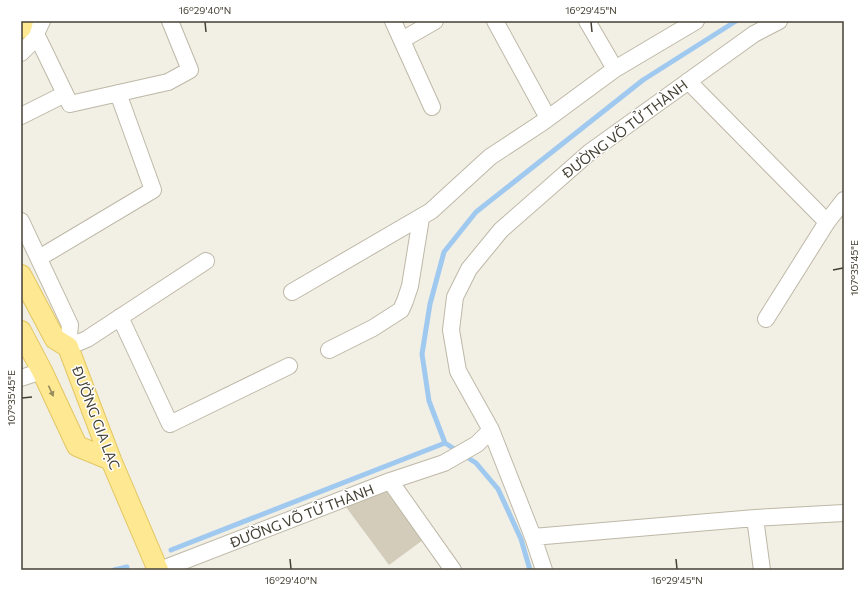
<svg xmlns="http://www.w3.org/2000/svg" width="865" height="591" font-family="Commissioner,sans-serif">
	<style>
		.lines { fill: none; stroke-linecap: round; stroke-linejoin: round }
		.stream { stroke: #a0c9f0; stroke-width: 5 }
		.building { fill: #d4ccba }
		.minor-casing { stroke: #beb8a7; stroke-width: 18 }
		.major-casing { stroke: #e3c762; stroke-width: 22 }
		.minor { stroke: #fff; stroke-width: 16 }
		.major { stroke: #fee892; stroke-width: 20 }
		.oneway { fill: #988c5e }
		.ticks { fill: none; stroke: #454034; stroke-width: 1.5 }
		.labels { text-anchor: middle; stroke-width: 3; stroke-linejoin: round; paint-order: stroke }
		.street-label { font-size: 14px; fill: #454034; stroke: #fff }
		.neatline { fill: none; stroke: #454034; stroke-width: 1.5 }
		.ticks-label { font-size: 10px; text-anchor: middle; fill: #454034 }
	</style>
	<rect width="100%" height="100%" fill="#f2efe5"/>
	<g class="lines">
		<!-- stream -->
		<path class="stream" d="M 171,550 L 445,443
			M 114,570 L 127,567
			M 530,570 L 521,539 L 498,489 L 476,463 L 445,443 L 429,401 L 422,354 L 430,304 L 444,252 L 476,212 L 643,80 L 736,21"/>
	</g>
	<!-- building -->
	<path class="building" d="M 386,491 L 423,540 L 389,565 L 346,507 Z"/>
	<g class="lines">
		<!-- minor casing -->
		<g class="minor-casing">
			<path id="minor" d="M 393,21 L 432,107
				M 495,21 L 548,118
				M 587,21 L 615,69
				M 36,34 L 70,104 L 168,82 L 190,70 L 170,21
				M 402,40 L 435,21
				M 21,53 L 32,42 L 42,21
				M 688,81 L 827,222
				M 21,116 L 65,94
				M 21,221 L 70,325 L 68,347 L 87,339 L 206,261
				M 39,258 L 153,190 L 118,93
				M 292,292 L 431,211 L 490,157 L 543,122 L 615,69 L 696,21
				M 120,317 L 170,424 L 289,366
				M 766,319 L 827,222 L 844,200
				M 329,350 L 373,328 L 401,310 L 405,301 L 410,286 L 421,218
				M 21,378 L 42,371
				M 491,430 L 533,537 L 544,570
				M 390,481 L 453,570
				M 755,518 L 762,570
				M 533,537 L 755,518 L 844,513
				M 160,570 L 390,481 L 444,463 L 477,444 L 491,430 L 458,371 L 451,330 L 455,297 L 469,269 L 501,230 L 590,152 L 754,34 L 779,21"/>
		</g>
		<!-- major casing -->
		<g class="major-casing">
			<path id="major" d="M 21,28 L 23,21
				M 21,275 L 55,339 L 68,347 L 111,460 L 158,570
				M 21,331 L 42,371 L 77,446 L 111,460"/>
		</g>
		<!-- minor -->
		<use href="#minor" class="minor"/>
		<!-- major -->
		<use href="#major" class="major"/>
	</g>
	<!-- one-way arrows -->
	<defs><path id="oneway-solid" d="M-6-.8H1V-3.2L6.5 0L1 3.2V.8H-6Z"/></defs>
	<use class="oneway" href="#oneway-solid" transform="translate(51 391) rotate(65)"/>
	<!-- ticks -->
	<path class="ticks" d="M 205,22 L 206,32M 591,22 L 592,32M 833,270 L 843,268M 22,398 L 32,397M 290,559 L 291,569M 676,559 L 677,569"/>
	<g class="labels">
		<!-- street labels -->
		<g class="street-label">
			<text transform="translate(625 129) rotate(-37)" y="5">ĐƯỜNG VÕ TỬ THÀNH</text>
			<text transform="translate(96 418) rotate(69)" y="5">ĐƯỜNG GIA LẠC</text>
			<text transform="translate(302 516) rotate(-21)" y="5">ĐƯỜNG VÕ TỬ THÀNH</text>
		</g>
	</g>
	<!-- border -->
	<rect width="865" height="591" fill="none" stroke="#ffffff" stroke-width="44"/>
	<rect x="22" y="22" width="821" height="547" class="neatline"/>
	<g class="ticks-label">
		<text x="205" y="14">16°29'40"N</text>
		<text x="591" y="14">16°29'45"N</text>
		<text transform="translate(854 268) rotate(-90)" y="4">107°35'45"E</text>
		<text transform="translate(11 398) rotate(-90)" y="4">107°35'45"E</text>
		<text x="291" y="584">16°29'40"N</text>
		<text x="677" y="584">16°29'45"N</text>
	</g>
</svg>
